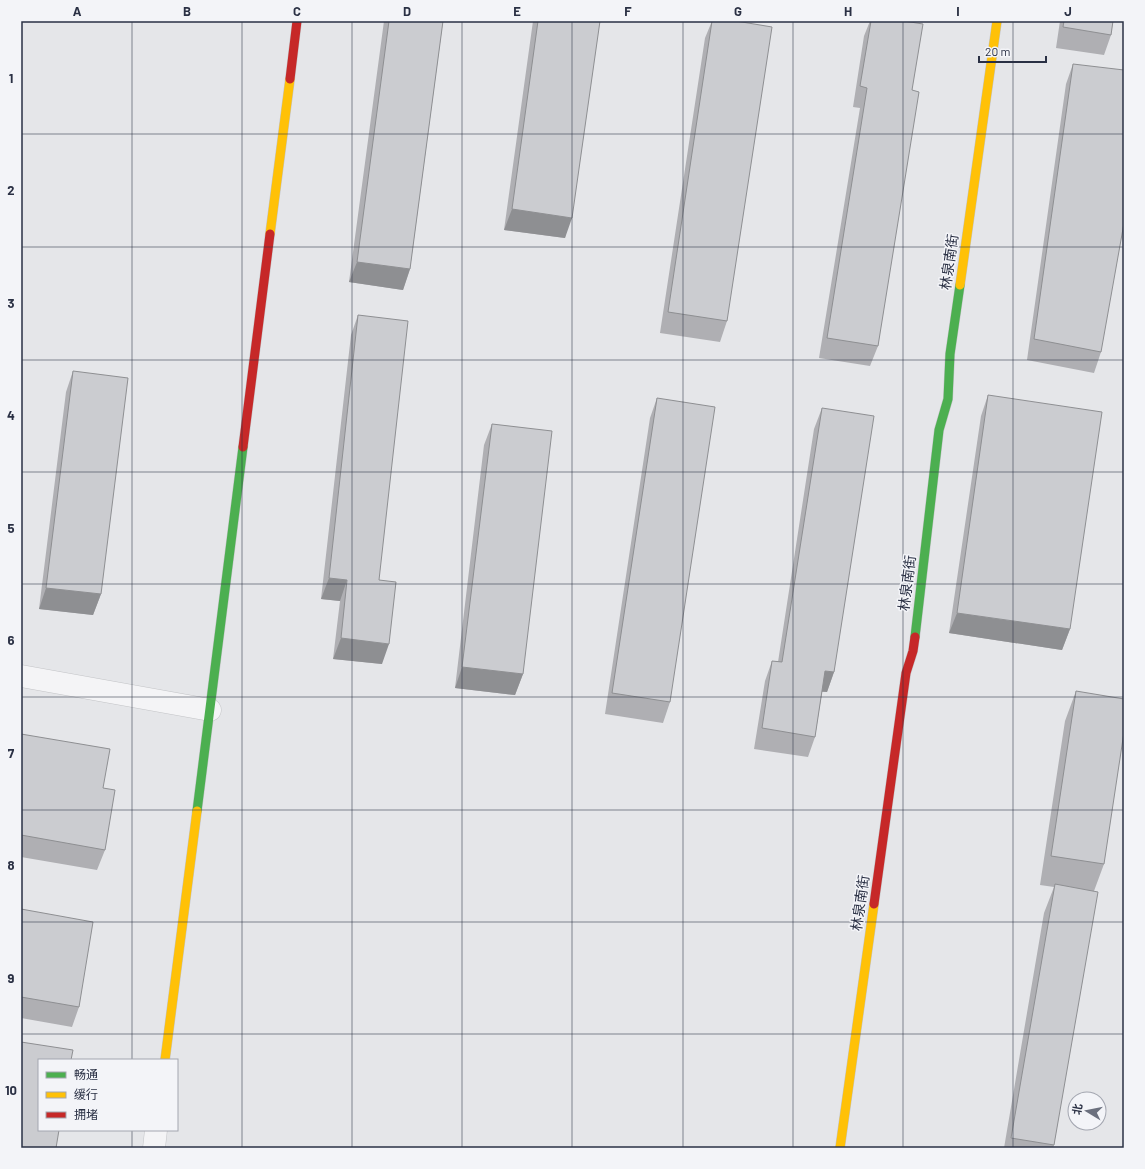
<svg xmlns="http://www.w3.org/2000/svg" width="1145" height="1169" font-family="Barlow,'Noto Sans SC',sans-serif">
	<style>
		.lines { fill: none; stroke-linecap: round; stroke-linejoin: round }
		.street-casing { stroke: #c3c4c7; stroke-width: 23 }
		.fast-casing { stroke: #c3c4c7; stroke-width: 10 }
		.slow-casing { stroke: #c3c4c7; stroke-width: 10 }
		.jam-casing { stroke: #c3c4c7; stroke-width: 10 }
		.street { stroke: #f4f4f6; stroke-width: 22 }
		.fast { stroke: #4caf50; stroke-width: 9 }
		.slow { stroke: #ffc107; stroke-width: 9 }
		.jam { stroke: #c62828; stroke-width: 9 }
		.wall { fill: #afafb3 }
		.shaded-wall { fill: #8e8f92 }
		.building { fill: #cbccd0; stroke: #8e8f92 }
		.grid { fill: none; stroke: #2a3044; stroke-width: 1; stroke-opacity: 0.55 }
		.labels { text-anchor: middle; stroke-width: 3; stroke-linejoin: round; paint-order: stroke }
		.street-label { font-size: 14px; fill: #2a3044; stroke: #f3f4f8 }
		.neatline { fill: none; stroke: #2a3044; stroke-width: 1.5 }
		.grid-label { font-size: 13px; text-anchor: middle; font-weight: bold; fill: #2a3044 }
	</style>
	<rect width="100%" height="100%" fill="#e5e6e9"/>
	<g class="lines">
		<!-- street casing -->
		<g class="street-casing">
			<path id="street" d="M 21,676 L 210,710
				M 154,1148 L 156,1130"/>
		</g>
		<!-- fast casing -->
		<g class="fast-casing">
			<path id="fast" d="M 915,637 L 939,430 L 948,399 L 950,354 L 960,285
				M 197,811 L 243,447"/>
		</g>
		<!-- slow casing -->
		<g class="slow-casing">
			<path id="slow" d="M 270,234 L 290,79
				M 960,285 L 997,21
				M 165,1060 L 197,811
				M 840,1148 L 874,904"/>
		</g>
		<!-- jam casing -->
		<g class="jam-casing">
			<path id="jam" d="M 290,79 L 297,21
				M 243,447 L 270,234
				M 874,904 L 906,673 L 913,651 L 915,637"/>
		</g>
		<!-- street -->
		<use href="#street" class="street"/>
		<!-- fast -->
		<use href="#fast" class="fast"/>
		<!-- slow -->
		<use href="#slow" class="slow"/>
		<!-- jam -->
		<use href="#jam" class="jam"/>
	</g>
	<!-- wall -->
	<path class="wall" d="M 384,21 L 443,21 L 410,269 L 403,290 L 349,282 Z
		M 533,21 L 600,21 L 565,238 L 504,230 Z
		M 712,21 L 736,21 L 727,321 L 720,342 L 660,333 L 705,38 Z
		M 870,21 L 904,21 L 912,90 L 878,346 L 870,366 L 819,358 L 860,108 L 853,107 L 864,36 Z
		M 1060,21 L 1113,21 L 1111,35 L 1104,55 L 1056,48 Z
		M 1073,64 L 1101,352 L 1094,373 L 1027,360 L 1066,84 Z
		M 358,315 L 379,580 L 382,664 L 333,659 L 340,601 L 321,599 L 351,335 Z
		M 73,371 L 101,594 L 93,615 L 39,609 L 66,392 Z
		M 988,395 L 1070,629 L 1062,650 L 949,633 L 981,416 Z
		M 657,398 L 670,702 L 663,723 L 605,714 L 650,418 Z
		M 822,408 L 834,672 L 827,692 L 822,692 L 815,737 L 808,757 L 754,749 L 765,681 L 772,661 L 778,662 L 814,429 Z
		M 492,424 L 523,674 L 515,695 L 455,688 L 484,445 Z
		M 1076,691 L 1104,864 L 1094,891 L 1054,1145 L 1053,1148 L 1004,1148 L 1044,913 L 1054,887 L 1040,885 L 1065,721 Z
		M 21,734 L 103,788 L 105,850 L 97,870 L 21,857 Z
		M 21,909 L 79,1007 L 72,1027 L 21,1018 Z"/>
	<!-- shaded-wall -->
	<path class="shaded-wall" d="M 512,209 L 572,218 L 565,238 L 504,230 Z
		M 357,262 L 410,269 L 403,290 L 349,282 Z
		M 329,578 L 347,580 L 340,601 L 321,599 Z
		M 46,588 L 101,594 L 93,615 L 39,609 Z
		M 957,613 L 1070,629 L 1062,650 L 949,633 Z
		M 341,638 L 389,644 L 382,664 L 333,659 Z
		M 462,667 L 523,674 L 515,695 L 455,688 Z
		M 825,671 L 834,672 L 827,692 L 818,691 Z"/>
	<!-- building -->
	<path class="building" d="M 389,21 L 443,21 L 410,269 L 357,262 Z
		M 538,21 L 600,21 L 572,218 L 512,209 Z
		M 712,21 L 736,21 L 772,27 L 727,321 L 668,312 Z
		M 871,21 L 904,21 L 923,24 L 912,90 L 919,92 L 878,346 L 827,338 L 867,88 L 860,86 Z
		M 1064,21 L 1113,21 L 1111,35 L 1063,27 Z
		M 1073,64 L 1124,70 L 1124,223 L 1101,352 L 1034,339 Z
		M 358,315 L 408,321 L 379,580 L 396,582 L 389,644 L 341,638 L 347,580 L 329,578 Z
		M 73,371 L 128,378 L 101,594 L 46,588 Z
		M 988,395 L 1102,412 L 1070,629 L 957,613 Z
		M 657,398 L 715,407 L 670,702 L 612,693 Z
		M 822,408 L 874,416 L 834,672 L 825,671 L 815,737 L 762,728 L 772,661 L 782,662 Z
		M 492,424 L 552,431 L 523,674 L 462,667 Z
		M 1076,691 L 1124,699 L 1124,732 L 1104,864 L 1051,856 Z
		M 21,734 L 110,749 L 103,788 L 115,790 L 105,850 L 21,835 Z
		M 1055,884 L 1098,892 L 1054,1145 L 1011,1138 Z
		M 21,909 L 93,922 L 79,1007 L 21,997 Z
		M 21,1042 L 73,1050 L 71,1060 L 39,1060 L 39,1130 L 59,1130 L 56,1148 L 21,1148 Z"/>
	<!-- grid -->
	<path class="grid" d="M 132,21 L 132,1060M 242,21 L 242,1148M 352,21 L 352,1148M 462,21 L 462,1148M 572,21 L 572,1148M 683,21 L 683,1148M 793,21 L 793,1148M 903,21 L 903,1148M 1013,21 L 1013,1148M 21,134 L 1124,134M 21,247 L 1124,247M 21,360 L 1124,360M 21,472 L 1124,472M 21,584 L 1124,584M 21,697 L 1124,697M 21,810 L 1124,810M 21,922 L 1124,922M 21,1034 L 1124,1034M 132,1130 L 132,1148"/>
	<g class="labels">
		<!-- street labels -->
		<g class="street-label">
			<text transform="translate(949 262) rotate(-82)" y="5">林泉南街</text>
			<text transform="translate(907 583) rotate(-83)" y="5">林泉南街</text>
			<text transform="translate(860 903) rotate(-82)" y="5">林泉南街</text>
		</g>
	</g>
	<!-- border -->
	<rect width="1145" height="1169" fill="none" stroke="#f3f4f8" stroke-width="44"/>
	<!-- legend -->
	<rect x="38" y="1059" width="140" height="72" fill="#f3f4f8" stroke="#a3a6b0"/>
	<rect x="46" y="1072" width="20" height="6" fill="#4caf50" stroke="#a3a6b0"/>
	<text x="74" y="1079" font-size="12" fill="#2a3044">畅通</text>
	<rect x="46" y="1092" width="20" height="6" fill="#ffc107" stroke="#a3a6b0"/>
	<text x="74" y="1099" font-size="12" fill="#2a3044">缓行</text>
	<rect x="46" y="1112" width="20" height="6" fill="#c62828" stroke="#a3a6b0"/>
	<text x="74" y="1119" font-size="12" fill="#2a3044">拥堵</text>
	<!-- north arrow -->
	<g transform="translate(1087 1111) rotate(280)"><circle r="19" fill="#f3f4f8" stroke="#a3a6b0"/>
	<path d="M0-3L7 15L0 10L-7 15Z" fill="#6b707e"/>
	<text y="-6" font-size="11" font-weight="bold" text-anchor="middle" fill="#2a3044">北</text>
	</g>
	<!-- scale -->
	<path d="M979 56v6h67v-6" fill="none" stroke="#2a3044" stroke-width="2"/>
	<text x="985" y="56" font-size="12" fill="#2a3044" stroke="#f3f4f8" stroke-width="3" paint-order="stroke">20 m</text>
	<rect x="22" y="22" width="1101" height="1125" class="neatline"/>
	<g class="grid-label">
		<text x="77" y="16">A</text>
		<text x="187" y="16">B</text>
		<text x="297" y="16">C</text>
		<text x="407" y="16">D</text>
		<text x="517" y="16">E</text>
		<text x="628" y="16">F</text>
		<text x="738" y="16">G</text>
		<text x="848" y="16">H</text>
		<text x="958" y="16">I</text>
		<text x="1068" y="16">J</text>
		<text x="11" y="83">1</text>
		<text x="11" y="195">2</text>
		<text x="11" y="308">3</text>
		<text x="11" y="420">4</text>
		<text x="11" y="533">5</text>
		<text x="11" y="645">6</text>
		<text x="11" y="758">7</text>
		<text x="11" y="870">8</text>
		<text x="11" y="983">9</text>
		<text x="11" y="1095">10</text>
	</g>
</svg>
